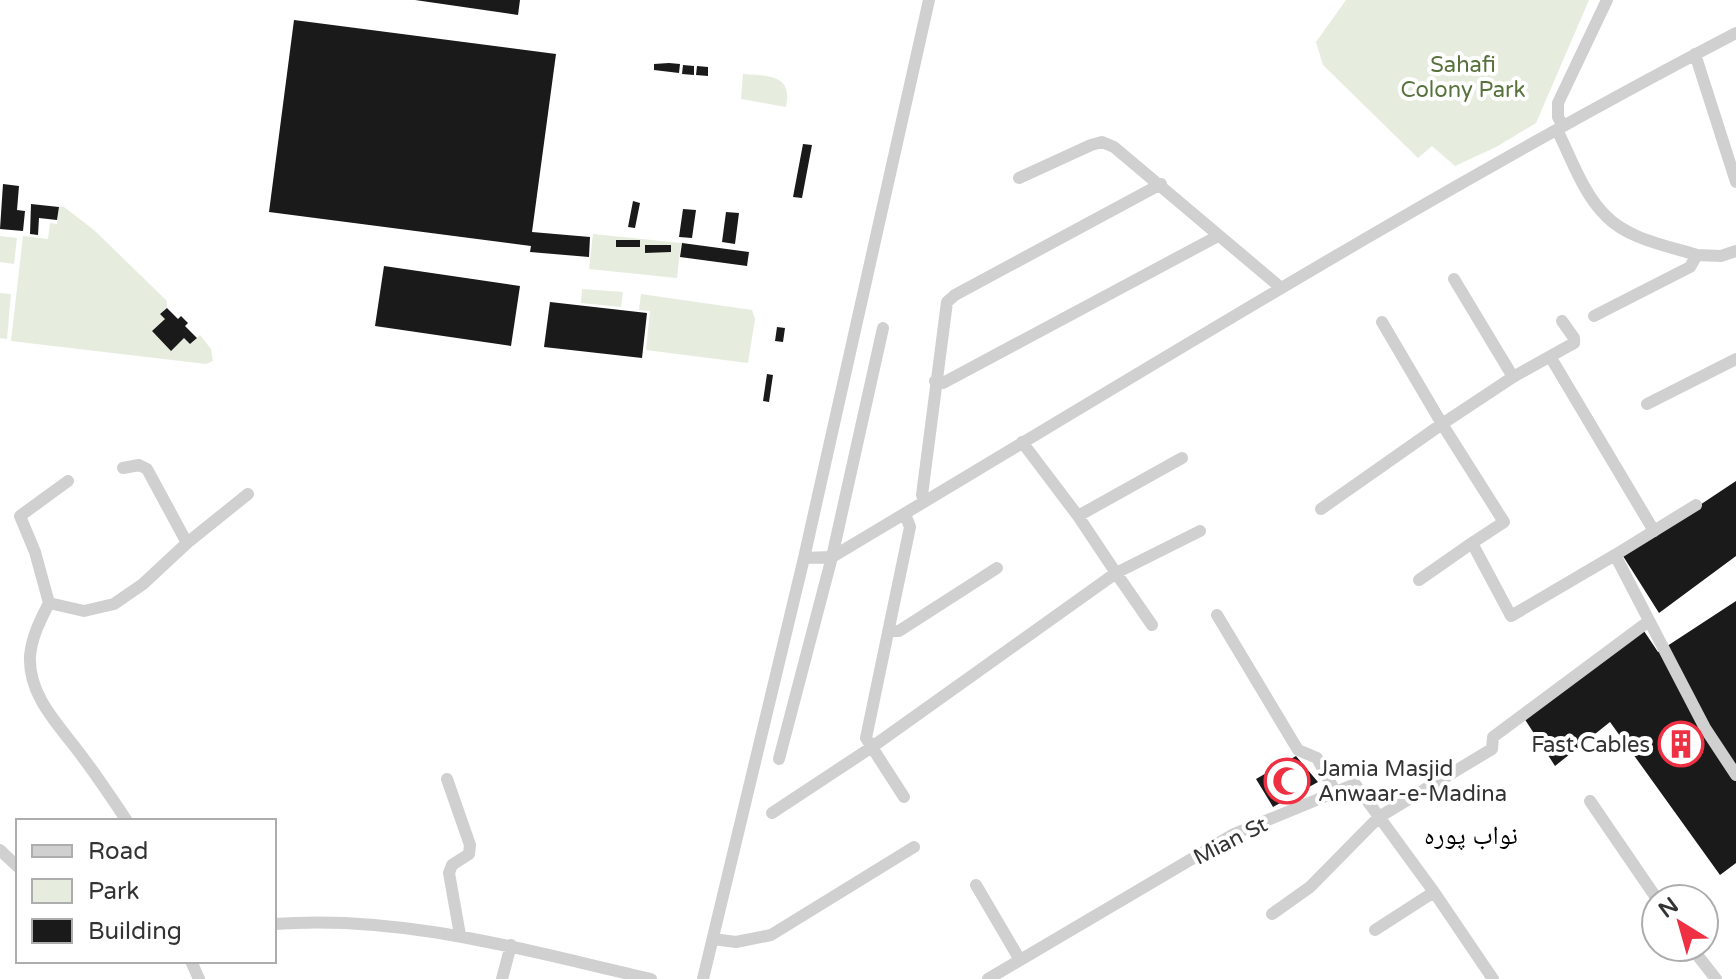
<svg xmlns="http://www.w3.org/2000/svg" width="1736" height="979" font-family="'Varela Round','Noto Naskh Arabic',sans-serif">
	<style>
		.green { fill: #e6ecde }
		.building { fill: #1a1a1a }
		.lines { fill: none; stroke-linecap: round; stroke-linejoin: round }
		.street { stroke: #d0d0d0; stroke-width: 12 }
		.labels { text-anchor: middle; stroke-width: 8; stroke-linejoin: round; paint-order: stroke }
		.park-label { font-size: 22px; fill: #57723c; stroke: #fff }
		.poi-label { font-size: 22px; fill: #333; stroke: #fff; text-anchor: end }
		.street-label { font-size: 22px; fill: #333; stroke: #fff }
		.quarter-label { font-size: 26px; fill: #000; stroke: #fff }
	</style>
	<rect width="100%" height="100%" fill="#fff"/>
	<!-- green -->
	<path class="green" d="M 1346,0 L 1589,0 L 1536,123 L 1496,147 L 1455,166 L 1432,146 L 1418,158 L 1323,65 L 1316,42 Z
		M 743,74 C 769,76 793,74 786,107 L 741,99 Z
		M 59,207 L 64,207 L 94,230 L 167,301 L 167,308 L 160,314 L 165,319 L 152,331 L 171,350 L 184,338 L 190,344 L 200,335 L 211,349 L 213,361 L 206,364 L 11,341 L 23,236 L 48,239 L 50,223 L 57,224 Z
		M 593,234 L 681,243 L 677,278 L 589,269 Z
		M 0,236 L 17,238 L 14,264 L 0,262 Z
		M 582,289 L 623,292 L 621,307 L 581,303 Z
		M 0,293 L 11,294 L 7,339 L 0,338 Z
		M 641,294 L 752,310 L 755,319 L 748,363 L 646,350 L 650,311 L 639,310 Z"/>
	<!-- building -->
	<path class="building" d="M 415,0 L 520,0 L 518,15 Z
		M 294,20 L 556,54 L 532,232 L 590,237 L 589,257 L 530,252 L 531,246 L 269,212 Z
		M 669,63 L 680,64 L 679,73 L 654,70 L 654,64 Z
		M 683,65 L 694,66 L 694,75 L 682,74 Z
		M 697,66 L 708,67 L 708,76 L 696,75 Z
		M 803,144 L 812,145 L 802,198 L 793,197 Z
		M 3,184 L 19,186 L 17,210 L 25,211 L 23,231 L 0,229 Z
		M 633,201 L 640,203 L 635,228 L 628,227 Z
		M 31,204 L 59,207 L 57,220 L 39,218 L 38,235 L 30,234 Z
		M 683,209 L 696,210 L 692,238 L 679,237 Z
		M 726,212 L 739,213 L 735,244 L 722,242 Z
		M 616,240 L 640,240 L 640,247 L 616,247 Z
		M 682,243 L 749,252 L 747,266 L 680,257 Z
		M 645,245 L 671,245 L 671,252 L 645,253 Z
		M 384,266 L 520,286 L 511,346 L 375,326 Z
		M 550,302 L 647,313 L 642,358 L 544,347 Z
		M 167,308 L 178,319 L 181,316 L 188,323 L 185,326 L 197,338 L 190,344 L 184,338 L 171,351 L 152,331 L 165,319 L 160,314 Z
		M 777,327 L 785,328 L 783,342 L 775,341 Z
		M 767,374 L 773,375 L 769,402 L 763,401 Z
		M 1736,481 L 1736,556 L 1659,613 L 1623,556 Z
		M 1736,601 L 1736,863 L 1720,875 L 1610,722 L 1555,766 L 1524,718 L 1644,631 L 1658,652 Z
		M 1296,756 L 1318,782 L 1273,807 L 1256,779 Z"/>
	<g class="lines">
		<!-- street -->
		<path class="street" d="M 1695,54 L 1736,182
			M 1563,126 L 1558,117 L 1558,103 L 1607,0
			M 1557,130 C 1571,157 1583,194 1606,216 C 1628,239 1668,246 1697,255
			M 1019,178 L 1091,145 L 1102,142 L 1114,147 L 1280,287
			M 1594,316 L 1690,267 L 1697,255 L 1721,256 L 1736,251
			M 1382,322 L 1442,424 L 1513,377 L 1454,279
			M 1551,358 L 1654,531
			M 1513,377 L 1574,343 L 1574,338 L 1562,321
			M 935,381 L 943,383 L 1218,236
			M 1647,404 L 1736,359
			M 1022,442 L 1078,516 L 1116,573 L 1200,531
			M 123,468 L 139,465 L 147,469 L 187,543
			M 68,481 L 20,516 L 35,552 L 49,603 C 40,621 32,636 30,656 C 28,698 62,728 84,759 C 99,779 113,800 127,821
			M 925,501 L 922,495 L 947,302 L 955,295 L 1161,184
			M 1321,509 L 1442,424 L 1504,522 L 1472,543
			M 1078,516 L 1182,458
			M 1615,555 L 1696,505
			M 804,558 L 832,557 C 1131,379 1427,194 1736,33
			M 1419,580 L 1472,543 L 1511,616 L 1615,555 L 1705,728 L 1736,775
			M 49,603 L 84,611 L 114,604 L 143,584 L 187,543 L 248,494
			M 1217,615 L 1298,750 L 1317,758 L 1336,793
			M 889,631 L 899,631 L 997,568
			M 779,759 L 832,557 L 883,328
			M 447,779 L 470,845 L 469,854 L 452,865 L 449,873 L 460,935
			M 904,797 L 866,738 L 910,527 L 905,514
			M 1590,801 L 1657,899
			M 772,813 L 872,747 L 1116,573 L 1152,625
			M 0,850 L 18,867
			M 976,885 L 1020,960
			M 1272,914 L 1310,887 L 1379,817 L 1492,749 L 1493,737 L 1649,621
			M 274,924 C 403,914 527,951 651,979
			M 1375,930 L 1434,892
			M 713,939 L 736,942 L 771,935 L 914,847
			M 1691,947 L 1716,979
			M 191,961 L 199,979
			M 502,979 L 511,945
			M 703,979 L 804,558 L 929,0
			M 988,979 L 1234,834 L 1355,784 L 1434,892 L 1493,979"/>
	</g>
	<!-- icons -->
	<defs>
		<g id="building-ring" transform="scale(2.3)"><circle r="9.5" fill="#fff" stroke="#ee3042" stroke-width="1.5"/><path d="M-4-6H4V6H1V3H-1V6H-4ZM-2.5-4.3h1.7v1.8h-1.7ZM.8-4.3h1.7v1.8H.8ZM-2.5-1h1.7V.8h-1.7ZM.8-1h1.7V.8H.8Z" fill="#ee3042"/></g>
		<g id="mosque-ring" transform="scale(2.3)"><circle r="9.5" fill="#fff" stroke="#ee3042" stroke-width="1.5"/><path d="M3.5-4.9A6 6 0 1 0 3.5 4.9A5 5 0 1 1 3.5-4.9Z" fill="#ee3042"/></g>
	</defs>
	<g fill-rule="evenodd">
		<use href="#building-ring" x="1681" y="744"/>
		<use href="#mosque-ring" x="1287" y="781"/>
	</g>
	<g class="labels">
		<!-- park labels -->
		<g class="park-label">
			<text x="1463" y="72">Sahafi<tspan x="1463" dy="25">Colony Park</tspan></text>
		</g>
		<!-- poi labels -->
		<g class="poi-label">
			<text x="1650" y="752">Fast Cables</text>
			<text x="1318" y="776" text-anchor="start">Jamia Masjid<tspan x="1318" dy="25">Anwaar-e-Madina</tspan></text>
		</g>
		<!-- street labels -->
		<g class="street-label">
			<text transform="translate(1230 840) rotate(-27)" y="8">Mian St</text>
		</g>
		<!-- quarter labels -->
		<g class="quarter-label">
			<text x="1471" y="844">نواب پورہ</text>
		</g>
	</g>
	<!-- legend -->
	<rect x="16" y="819" width="260" height="144" fill="#ffffff" stroke="#adadad" stroke-width="2"/>
	<rect x="32" y="845" width="40" height="12" fill="#d0d0d0" stroke="#adadad" stroke-width="2"/>
	<text x="88" y="859" font-size="24" fill="#333333">Road</text>
	<rect x="32" y="879" width="40" height="24" fill="#e6ecde" stroke="#adadad" stroke-width="2"/>
	<text x="88" y="899" font-size="24" fill="#333333">Park</text>
	<rect x="32" y="919" width="40" height="24" fill="#1a1a1a" stroke="#adadad" stroke-width="2"/>
	<text x="88" y="939" font-size="24" fill="#333333">Building</text>
	<!-- north arrow -->
	<g transform="translate(1680 923) rotate(323)"><circle r="38" fill="#ffffff" stroke="#adadad" stroke-width="2"/>
	<path d="M0-6L14 30L0 20L-14 30Z" fill="#ee3042"/>
	<text y="-12" font-size="22" font-weight="bold" text-anchor="middle" fill="#333333">N</text>
	</g>
</svg>
